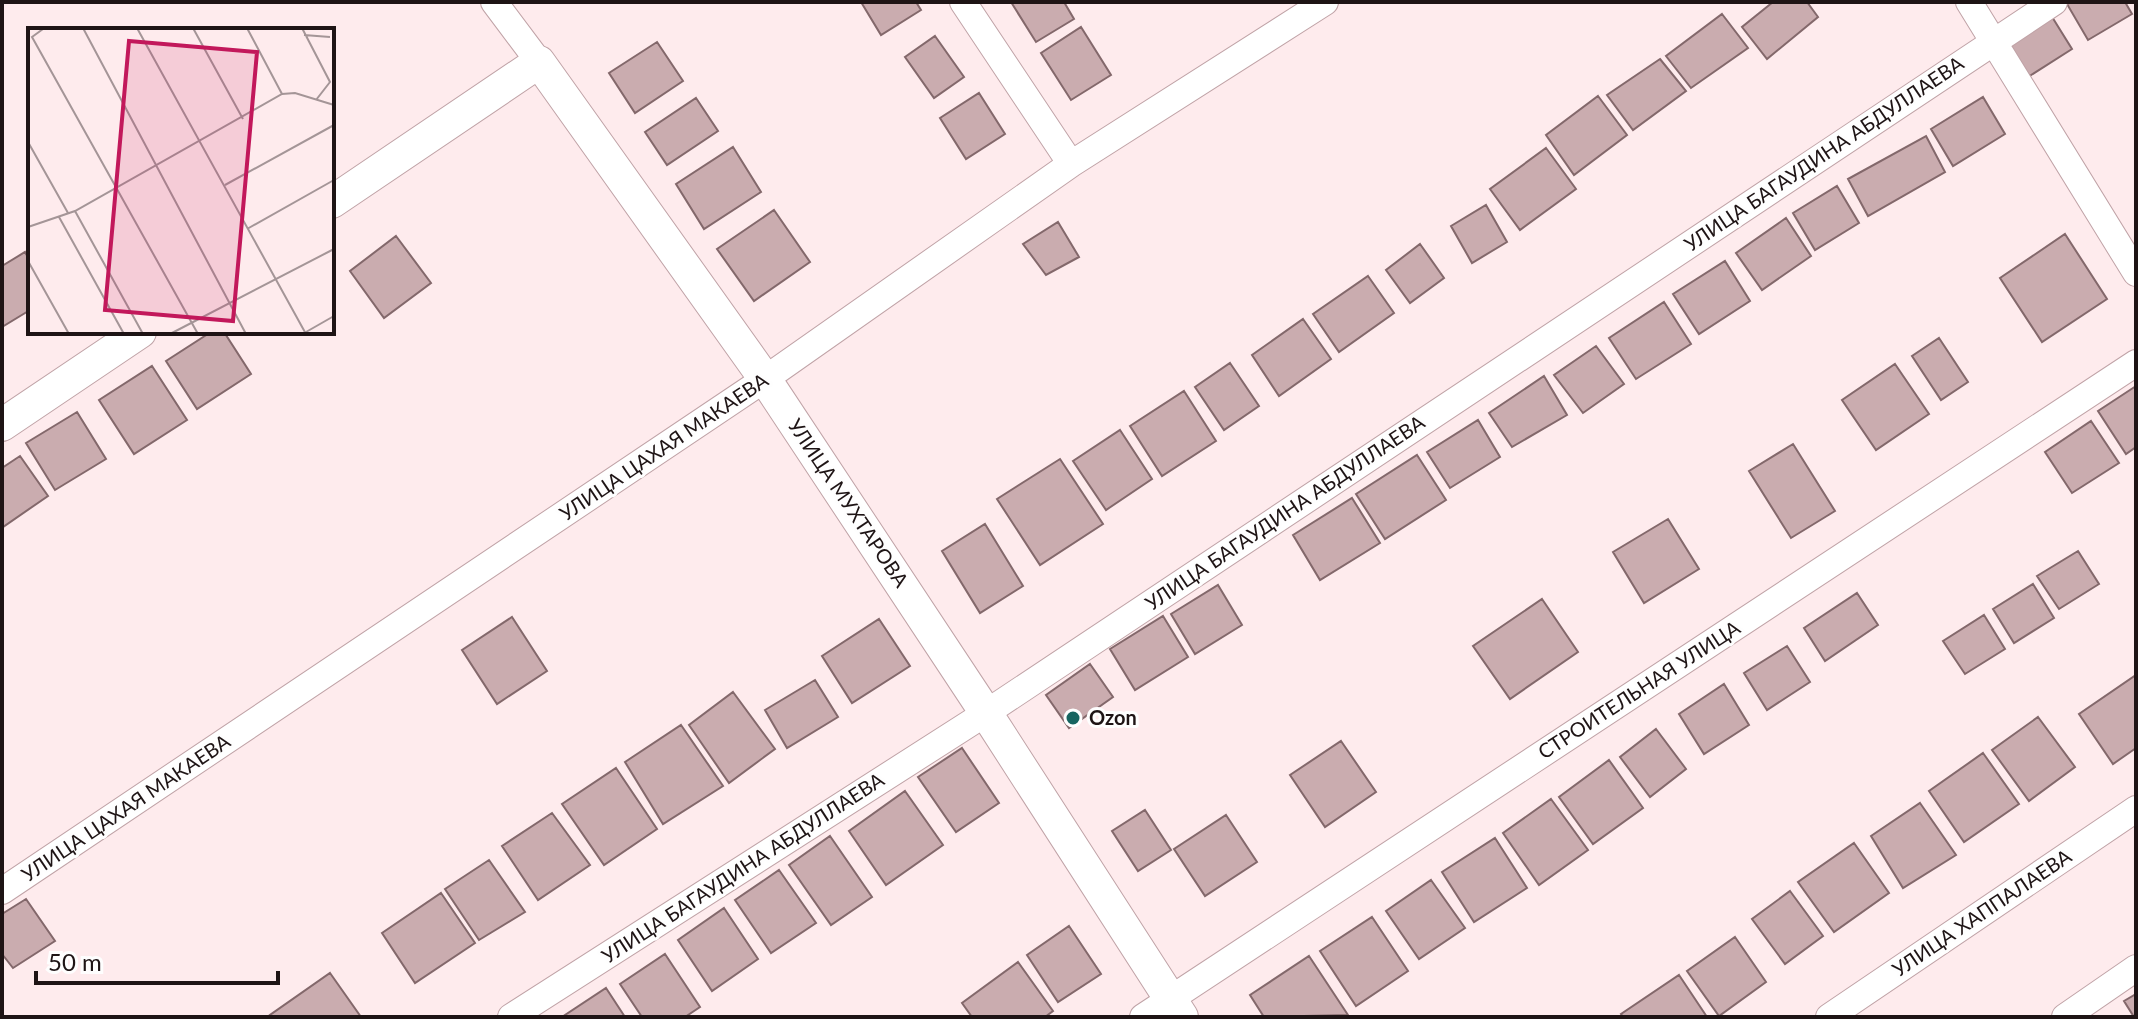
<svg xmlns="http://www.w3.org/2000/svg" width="2138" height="1019" font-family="Lato,sans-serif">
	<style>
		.building { fill: #caacaf; stroke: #83686b; stroke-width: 2 }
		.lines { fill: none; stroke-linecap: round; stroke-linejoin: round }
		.minor-casing { stroke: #c0a3a7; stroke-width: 28 }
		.tertiary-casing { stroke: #c0a3a7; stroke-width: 34 }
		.minor { stroke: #fff; stroke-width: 26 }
		.tertiary { stroke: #fff; stroke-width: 32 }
		.poi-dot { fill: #176460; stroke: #fefefe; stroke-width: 3 }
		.labels { text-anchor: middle; stroke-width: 6; stroke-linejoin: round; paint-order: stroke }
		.street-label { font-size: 20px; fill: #1e1415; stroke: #fefefe }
		.poi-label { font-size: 20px; font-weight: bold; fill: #1e1415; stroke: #fefefe; text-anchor: start }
		.inset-road { fill: none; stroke: #a49597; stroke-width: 2 }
		.view { fill: #c2185b; fill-opacity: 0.15; stroke: #c2185b; stroke-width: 4 }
		.inset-edge { fill: none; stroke: #1e1415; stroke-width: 4 }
	</style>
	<rect width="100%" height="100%" fill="#feebed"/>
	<!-- building -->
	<path class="building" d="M 861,2 L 916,2 L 921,10 L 881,35 Z
		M 1011,2 L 1064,2 L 1074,19 L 1036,42 Z
		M 1773,2 L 1807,2 L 1818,17 L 1767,59 L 1742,27 Z
		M 2071,2 L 2125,2 L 2132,14 L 2088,40 L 2067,4 Z
		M 2049,12 L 2072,49 L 2028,77 L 2004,40 Z
		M 1722,14 L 1748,48 L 1691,88 L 1666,56 Z
		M 1081,27 L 1111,75 L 1071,100 L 1041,53 Z
		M 935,36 L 964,77 L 934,98 L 905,57 Z
		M 657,42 L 683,81 L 635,113 L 609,73 Z
		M 1660,59 L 1686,91 L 1633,130 L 1607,95 Z
		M 979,93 L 1005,134 L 966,159 L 940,118 Z
		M 1598,96 L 1627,135 L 1574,175 L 1546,135 Z
		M 1983,97 L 2005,134 L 1953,166 L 1931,129 Z
		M 696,98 L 718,131 L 667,165 L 645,132 Z
		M 1926,136 L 1945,172 L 1868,216 L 1848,179 Z
		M 733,147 L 761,192 L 704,229 L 676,184 Z
		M 1546,148 L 1576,189 L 1520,230 L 1490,189 Z
		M 1837,186 L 1859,223 L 1815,250 L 1793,213 Z
		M 1486,205 L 1507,242 L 1472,263 L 1451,226 Z
		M 774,210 L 810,262 L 754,301 L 717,249 Z
		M 1786,218 L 1811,256 L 1762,290 L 1736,253 Z
		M 1058,222 L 1079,257 L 1046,275 L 1023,244 Z
		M 2065,234 L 2107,299 L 2042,342 L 2000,278 Z
		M 396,236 L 431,283 L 384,318 L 350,271 Z
		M 1420,244 L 1444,278 L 1410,303 L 1386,270 Z
		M 25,252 L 30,261 L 30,310 L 2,327 L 2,266 Z
		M 1725,261 L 1750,301 L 1699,334 L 1673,294 Z
		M 1368,276 L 1394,313 L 1339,352 L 1313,314 Z
		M 1664,302 L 1691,344 L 1636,379 L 1609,338 Z
		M 1303,319 L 1331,359 L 1279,396 L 1252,355 Z
		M 211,332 L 224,332 L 251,374 L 197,409 L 166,361 Z
		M 1939,338 L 1968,382 L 1941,400 L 1912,356 Z
		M 1596,346 L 1624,384 L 1583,413 L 1554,375 Z
		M 1230,363 L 1259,406 L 1224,430 L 1195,387 Z
		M 1895,364 L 1929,414 L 1876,450 L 1842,400 Z
		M 152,366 L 187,420 L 134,454 L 99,400 Z
		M 1544,376 L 1567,415 L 1512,447 L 1489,413 Z
		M 2136,386 L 2136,447 L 2126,454 L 2098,411 Z
		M 1184,391 L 1216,441 L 1162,476 L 1130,426 Z
		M 77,412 L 106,459 L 55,490 L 26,443 Z
		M 1478,420 L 1500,457 L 1450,488 L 1427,452 Z
		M 2091,421 L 2119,463 L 2072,493 L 2045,452 Z
		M 1120,430 L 1152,479 L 1106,510 L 1073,461 Z
		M 1793,444 L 1835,511 L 1791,538 L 1749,471 Z
		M 1417,455 L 1446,500 L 1385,539 L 1356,494 Z
		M 20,456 L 48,496 L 3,527 L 2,468 Z
		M 1060,459 L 1103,524 L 1040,565 L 997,499 Z
		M 1352,498 L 1380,543 L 1320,580 L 1293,535 Z
		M 1668,519 L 1699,569 L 1644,603 L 1613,552 Z
		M 985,524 L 1023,586 L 980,613 L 942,551 Z
		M 2078,551 L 2099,584 L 2059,609 L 2037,576 Z
		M 2033,584 L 2054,618 L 2014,643 L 1993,609 Z
		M 1218,585 L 1242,625 L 1195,654 L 1171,614 Z
		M 1857,593 L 1878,625 L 1825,661 L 1804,628 Z
		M 1542,599 L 1578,652 L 1510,699 L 1473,646 Z
		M 1984,615 L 2005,649 L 1965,674 L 1943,641 Z
		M 1163,616 L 1188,657 L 1135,690 L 1110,649 Z
		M 512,617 L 547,671 L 497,704 L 462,650 Z
		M 879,619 L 910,666 L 852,703 L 822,656 Z
		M 1787,646 L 1810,682 L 1767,710 L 1744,673 Z
		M 1090,664 L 1113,697 L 1069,728 L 1046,695 Z
		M 2136,675 L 2136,748 L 2113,764 L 2079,714 Z
		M 815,680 L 838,717 L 787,748 L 765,710 Z
		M 1724,684 L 1749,725 L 1704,754 L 1679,714 Z
		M 733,692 L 775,749 L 729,783 L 689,725 Z
		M 2038,717 L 2075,767 L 2029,801 L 1992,750 Z
		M 681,725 L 723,786 L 663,824 L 625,762 Z
		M 1656,729 L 1686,769 L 1650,797 L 1620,757 Z
		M 1341,741 L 1376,792 L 1325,827 L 1290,775 Z
		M 962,748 L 999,803 L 956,832 L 918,777 Z
		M 1983,753 L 2019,804 L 1964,842 L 1929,791 Z
		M 1609,760 L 1643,808 L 1593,844 L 1559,797 Z
		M 616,768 L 657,829 L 604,865 L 562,804 Z
		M 905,791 L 943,845 L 886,885 L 849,831 Z
		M 1551,799 L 1588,850 L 1539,885 L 1503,833 Z
		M 1920,803 L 1956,855 L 1903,888 L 1871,836 Z
		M 1145,810 L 1171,850 L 1138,871 L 1112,831 Z
		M 552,813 L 590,865 L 538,900 L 502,846 Z
		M 1226,815 L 1257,862 L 1205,896 L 1174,849 Z
		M 830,836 L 872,897 L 831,925 L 789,865 Z
		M 1495,838 L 1527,888 L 1474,922 L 1442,872 Z
		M 1854,843 L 1889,893 L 1834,932 L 1798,882 Z
		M 489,860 L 525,912 L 479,940 L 445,889 Z
		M 779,870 L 816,923 L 771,953 L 735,900 Z
		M 1431,880 L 1465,928 L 1419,959 L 1386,911 Z
		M 1790,891 L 1823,936 L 1785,964 L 1752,919 Z
		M 441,893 L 475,943 L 415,983 L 382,933 Z
		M 26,899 L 55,941 L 13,968 L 2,954 L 2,914 Z
		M 724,908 L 758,959 L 712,991 L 678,940 Z
		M 1372,917 L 1408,971 L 1356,1006 L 1320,951 Z
		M 1069,926 L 1101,974 L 1058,1002 L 1027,955 Z
		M 1735,937 L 1766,982 L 1719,1016 L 1687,971 Z
		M 665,954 L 700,1007 L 685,1017 L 642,1017 L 620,984 Z
		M 1309,956 L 1348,1015 L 1264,1017 L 1250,995 Z
		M 1018,962 L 1053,1011 L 1045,1017 L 972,1017 L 962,1003 Z
		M 330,973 L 361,1017 L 272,1017 L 270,1015 Z
		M 1679,975 L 1707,1017 L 1623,1017 L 1621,1014 Z
		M 606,988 L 625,1017 L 562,1017 Z
		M 2136,994 L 2136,1017 L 2134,1017 L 2124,1001 Z"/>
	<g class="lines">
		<!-- minor casing -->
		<g class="minor-casing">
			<path id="minor" d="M 494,2 L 539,62
				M 963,2 L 1071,164
				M 1969,2 L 2136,273
				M 2,891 L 765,379 L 1071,164 L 1325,2
				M 511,1017 L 986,713 L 2054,2
				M 1143,1017 L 2136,363
				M 1829,1017 L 2136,809
				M 2065,1017 L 2136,968"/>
		</g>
		<!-- tertiary casing -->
		<g class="tertiary-casing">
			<path id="tertiary" d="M 332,202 L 539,62 L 765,379 L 986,713 L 1182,1017
				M 2,425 L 140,332"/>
		</g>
		<!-- minor -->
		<use href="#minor" class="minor"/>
		<!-- tertiary -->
		<use href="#tertiary" class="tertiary"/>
	</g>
	<!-- markers -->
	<circle class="poi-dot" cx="1073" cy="718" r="8"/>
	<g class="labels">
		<!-- street labels -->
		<g class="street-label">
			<text transform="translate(1824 154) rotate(-34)" y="7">УЛИЦА БАГАУДИНА АБДУЛЛАЕВА</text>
			<text transform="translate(664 447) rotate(-34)" y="7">УЛИЦА ЦАХАЯ МАКАЕВА</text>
			<text transform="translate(848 503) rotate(56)" y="7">УЛИЦА МУХТАРОВА</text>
			<text transform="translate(1285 513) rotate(-34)" y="7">УЛИЦА БАГАУДИНА АБДУЛЛАЕВА</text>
			<text transform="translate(1639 690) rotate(-33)" y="7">СТРОИТЕЛЬНАЯ УЛИЦА</text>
			<text transform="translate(126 808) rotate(-34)" y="7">УЛИЦА ЦАХАЯ МАКАЕВА</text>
			<text transform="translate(743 868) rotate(-33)" y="7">УЛИЦА БАГАУДИНА АБДУЛЛАЕВА</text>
			<text transform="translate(1982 913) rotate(-34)" y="7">УЛИЦА ХАППАЛАЕВА</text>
		</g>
		<!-- poi labels -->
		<g class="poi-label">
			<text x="1089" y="725">Ozon</text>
		</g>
	</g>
	<!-- overview -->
	<g transform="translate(28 28)">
		<rect width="306" height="306" fill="#feebed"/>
		<path class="inset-road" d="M 55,0 L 218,306M 109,0 L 278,306M 165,0 L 215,91M 219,0 L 254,66M 274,0 L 302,54 L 288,72M 15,1 L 4,9 L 170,306M 276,7 L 302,9M 0,114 L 40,185M 197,157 L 306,97M 47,183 L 115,306M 31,189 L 96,306M 0,199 L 47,183 L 254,66 L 267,65 L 306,77M 219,201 L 306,152M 0,233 L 41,306M 278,304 L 306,288M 142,306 L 306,221"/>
		<path class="view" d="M 101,13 L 229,24 L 205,293 L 77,282 Z"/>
		<rect width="306" height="306" class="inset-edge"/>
	</g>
	<!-- border -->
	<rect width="2138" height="1019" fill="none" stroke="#1e1415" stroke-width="8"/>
	<!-- scale -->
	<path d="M36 971v12h242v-12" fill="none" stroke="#1e1415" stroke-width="4"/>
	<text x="48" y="971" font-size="24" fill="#1e1415" stroke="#fefefe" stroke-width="6" paint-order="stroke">50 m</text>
</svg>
